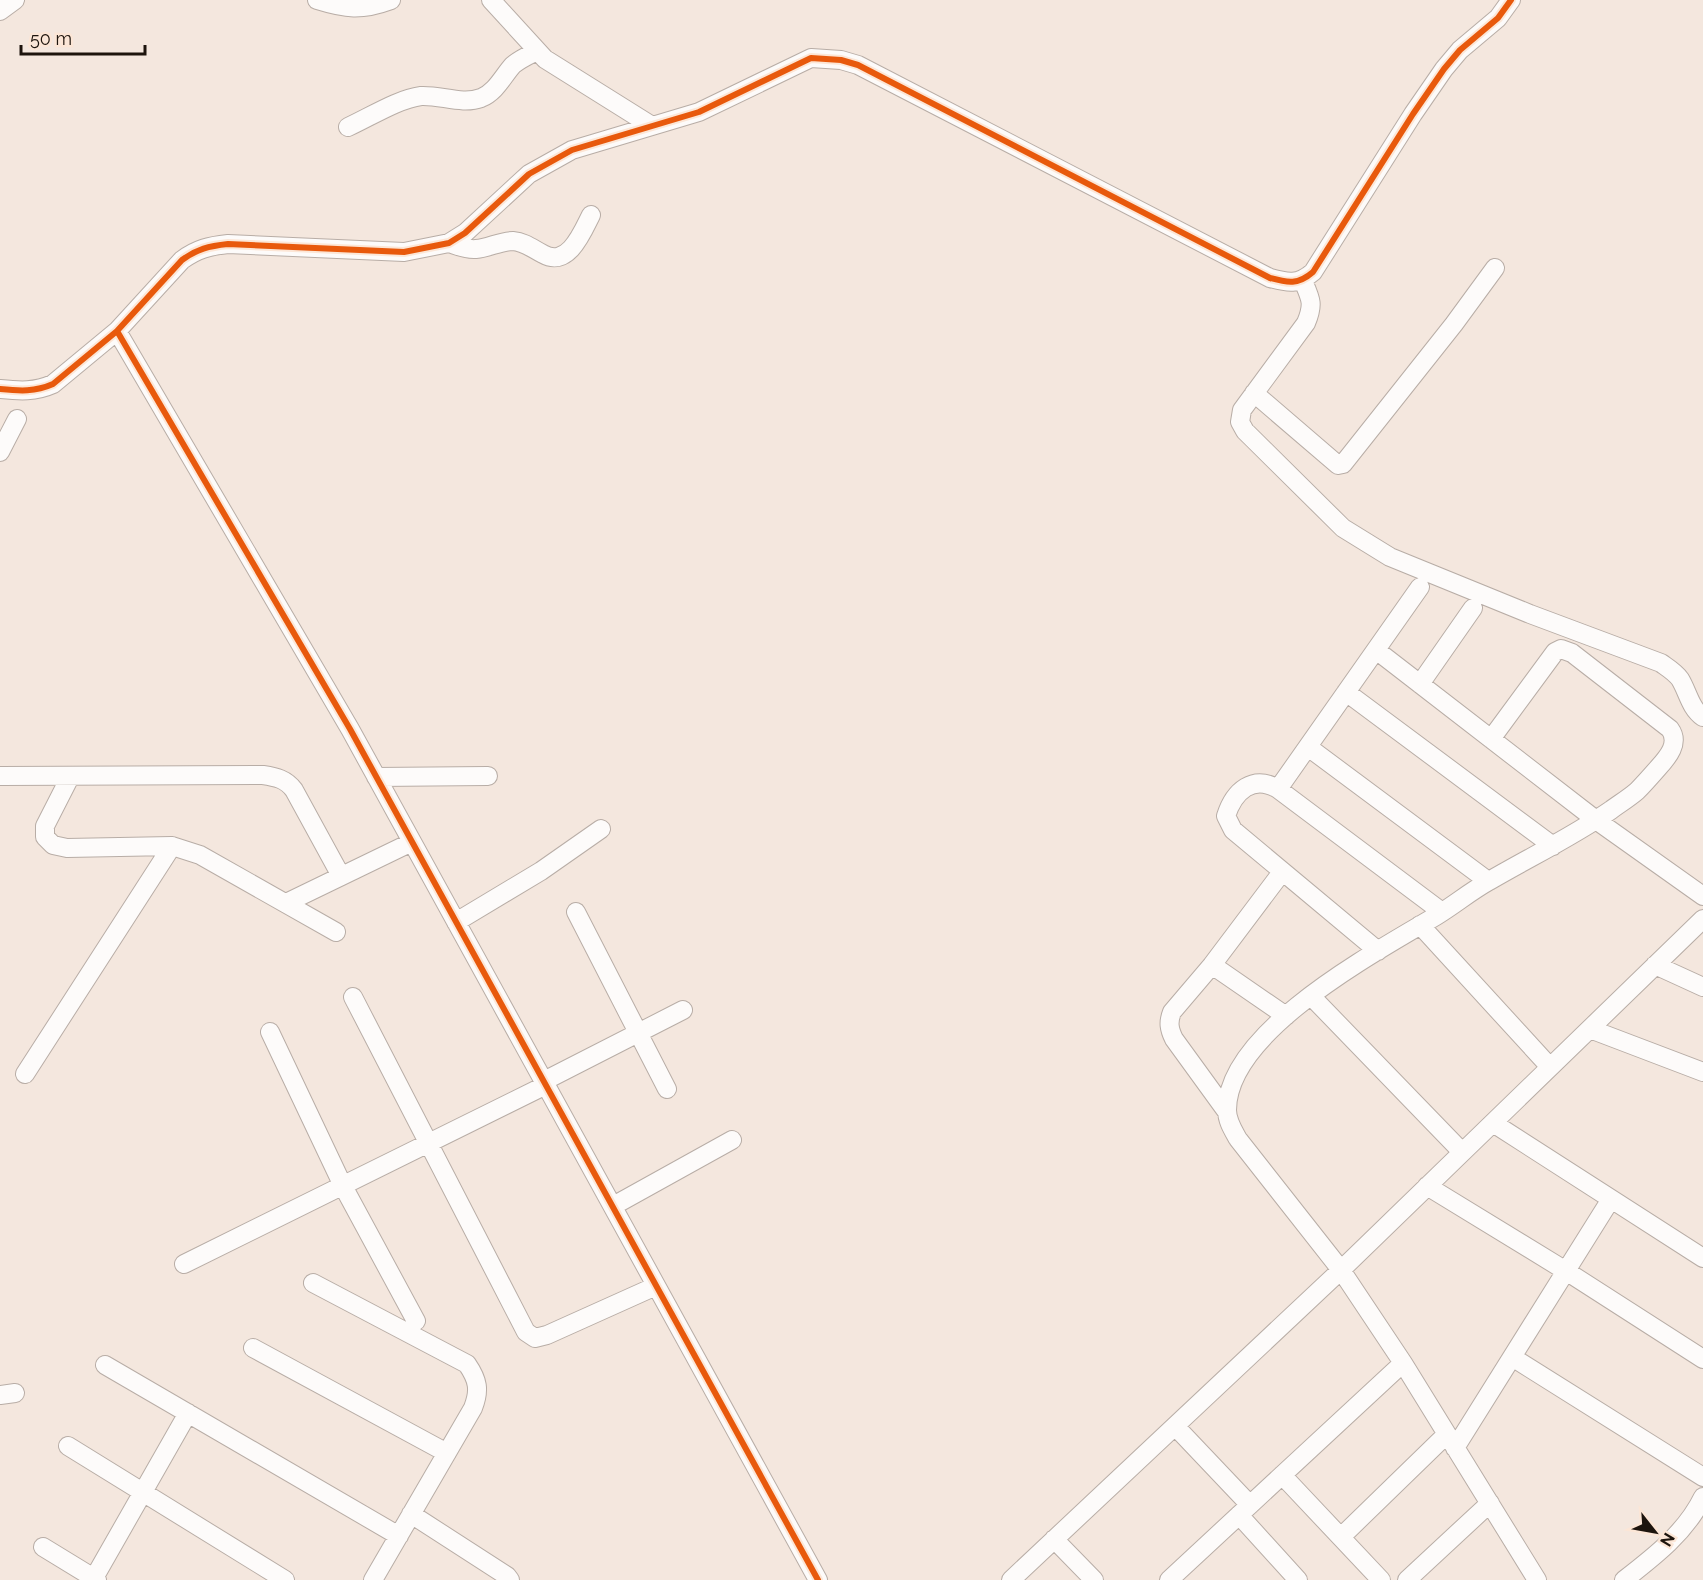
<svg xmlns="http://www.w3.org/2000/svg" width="1703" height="1580" font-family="Raleway,sans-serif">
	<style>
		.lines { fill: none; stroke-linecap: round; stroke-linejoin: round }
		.minor-casing { stroke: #b8ada6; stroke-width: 20 }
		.minor { stroke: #fdfbfa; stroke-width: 18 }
		.cycleway-casing { stroke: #fce6d6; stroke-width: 10 }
		.cycleway { stroke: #e8590c; stroke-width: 6 }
	</style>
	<rect width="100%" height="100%" fill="#f4e7de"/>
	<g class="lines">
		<!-- minor casing -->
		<g class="minor-casing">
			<path id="minor" d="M 317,0 C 346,9 361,11 391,0
				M 491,0 L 545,59 L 652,126
				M 0,11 L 15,0
				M 348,127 C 370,117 398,99 421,96 C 441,95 462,105 481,98 C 496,92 503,76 513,65 C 520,59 529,55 537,51
				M 449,243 C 458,246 467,250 476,249 C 489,248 500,241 513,241 C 525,242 533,249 543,254 C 568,268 582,233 591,215
				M 1303,281 C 1311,299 1314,304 1306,323 L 1242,410 L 1240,422 L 1245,431 L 1343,528 L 1390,557 L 1530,614 L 1661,663 C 1668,668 1675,672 1680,679 C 1688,692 1690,708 1703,717
				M 117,331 L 350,729 L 818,1580
				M 0,389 C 20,391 35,392 53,384 L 117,331 L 182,260 C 197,249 209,246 228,244 L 404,252 L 449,243 L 465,233 L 529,174 L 572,150 L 699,112 L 811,58 L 841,60 L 858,65 L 1270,278 C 1288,283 1298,285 1313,272 L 1413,114 L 1444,69 L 1460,50 L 1498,18 L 1511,0
				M 1254,393 L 1338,465 L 1343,464 L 1454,324 L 1495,268
				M 0,452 L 17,419
				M 1376,650 L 1596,820 L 1703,896
				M 1420,684 L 1473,608
				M 1346,692 L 1553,846
				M 1491,739 L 1555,652 L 1561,649 L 1572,653 L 1670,729 C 1680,743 1668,757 1658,768 C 1651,776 1644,784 1637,791 C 1629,798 1619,804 1611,810 C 1572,837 1530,857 1489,881 C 1471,891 1454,905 1436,916 C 1376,952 1227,1031 1227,1110 C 1227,1121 1233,1130 1238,1139 L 1341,1270 L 1403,1363 L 1537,1580
				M 1308,747 L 1488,881
				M 0,776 L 263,775 C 276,777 286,779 294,790 L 341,876
				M 70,777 L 45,826 L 45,837 L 53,845 L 67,848 L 172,846 L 200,855 L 336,932
				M 376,777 L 488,776
				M 1278,789 L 1420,587
				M 286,903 L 412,842
				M 576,912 L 667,1089
				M 456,922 L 541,871 L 601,829
				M 1420,925 L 1550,1067
				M 1378,951 L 1233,830 L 1226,816 C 1234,791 1253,774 1278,789 L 1442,912
				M 1212,965 L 1286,1016
				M 1655,965 L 1703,987
				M 1311,996 L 1462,1152
				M 353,997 L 526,1332 L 535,1338 L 547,1335 L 656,1286
				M 1590,1029 L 1703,1072
				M 270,1032 L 343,1186 L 416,1321
				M 25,1074 L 172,846
				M 544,1081 L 683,1010
				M 1227,1112 L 1174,1039 C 1169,1029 1168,1022 1172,1012 L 1212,965 L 1282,872
				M 1493,1123 L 1703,1258
				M 1427,1186 L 1566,1271 L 1703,1359
				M 613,1206 L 732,1140
				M 184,1264 L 546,1085
				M 313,1283 L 467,1364 C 478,1380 480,1390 473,1408 L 373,1580
				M 253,1348 L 447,1453
				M 1512,1357 L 1703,1477
				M 105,1365 L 399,1536
				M 0,1395 L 15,1393
				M 1175,1426 L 1250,1505
				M 68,1446 L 285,1580
				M 1455,1448 L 1611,1199
				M 1282,1475 L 1381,1580
				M 411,1514 L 507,1576 L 510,1580
				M 1239,1515 L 1298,1580
				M 1341,1537 L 1447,1434
				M 1054,1539 L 1094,1580
				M 43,1547 L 97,1580
				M 94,1578 L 188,1413
				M 1011,1580 L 1341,1270 L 1703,919
				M 1169,1580 L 1403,1363
				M 1407,1580 L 1490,1503
				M 1624,1580 C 1655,1556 1686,1532 1703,1497"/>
		</g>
		<!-- minor -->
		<use href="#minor" class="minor"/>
		<!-- cycleway casing -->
		<g class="cycleway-casing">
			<path id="cycleway" d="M 117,331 L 350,729 L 818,1580
				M 0,389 C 20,391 35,392 53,384 L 117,331 L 182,260 C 197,249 209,246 228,244 L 404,252 L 449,243 L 465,233 L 529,174 L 572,150 L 699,112 L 811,58 L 841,60 L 858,65 L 1270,278 C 1288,283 1298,285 1313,272 L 1413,114 L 1444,69 L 1460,50 L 1498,18 L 1511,0"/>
		</g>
		<!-- cycleway -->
		<use href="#cycleway" class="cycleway"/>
	</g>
	<!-- north arrow -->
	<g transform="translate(1655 1532) rotate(121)" stroke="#fce6d6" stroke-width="4.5" paint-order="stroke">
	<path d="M0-4.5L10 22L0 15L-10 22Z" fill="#1d140d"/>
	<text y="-9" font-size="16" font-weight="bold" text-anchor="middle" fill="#1d140d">N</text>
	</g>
	<!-- scale -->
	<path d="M21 45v9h124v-9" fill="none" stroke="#1d140d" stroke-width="3"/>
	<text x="30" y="45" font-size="18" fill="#1d140d" stroke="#fce6d6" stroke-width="4.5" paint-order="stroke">50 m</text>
</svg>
